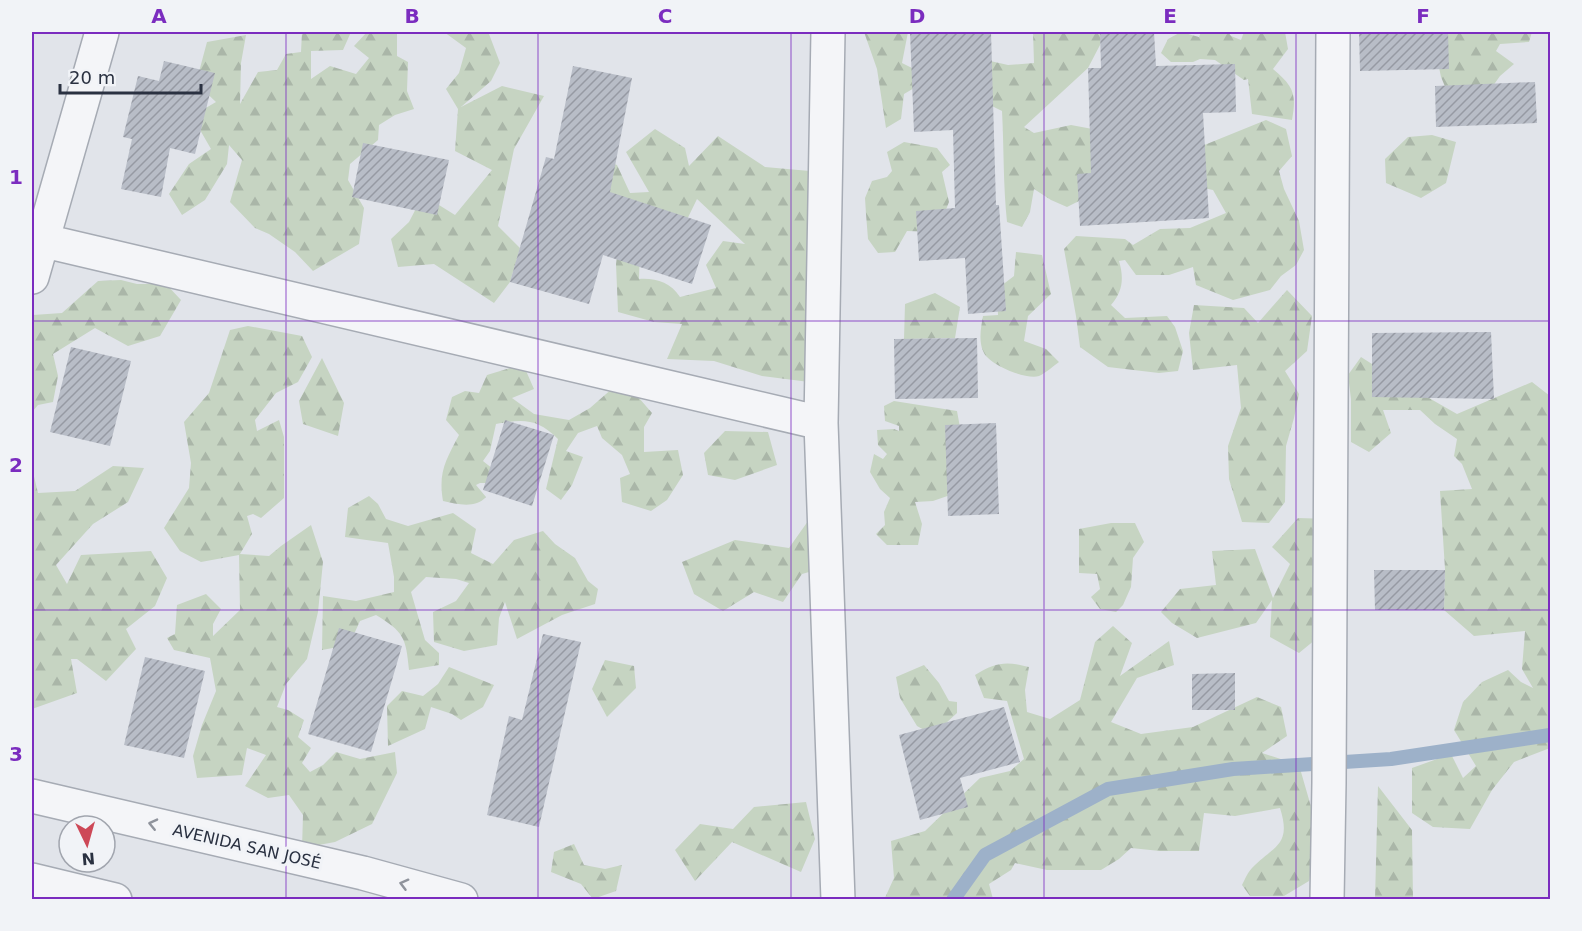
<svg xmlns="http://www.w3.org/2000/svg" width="1582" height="931" font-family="'DejaVu Sans',sans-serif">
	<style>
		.forest { fill: url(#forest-firs); fill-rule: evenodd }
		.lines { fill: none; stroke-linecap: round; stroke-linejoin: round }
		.stream { stroke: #9db1c9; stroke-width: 14 }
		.building { fill: url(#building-hatch) }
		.minor-casing { stroke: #a6abb4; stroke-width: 36 }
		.minor { stroke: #f4f5f8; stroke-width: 33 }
		.oneway { stroke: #8f939c }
		.grid { fill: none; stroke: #7b2cbf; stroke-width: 1.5; stroke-opacity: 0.55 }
		.labels { text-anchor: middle; stroke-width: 6; stroke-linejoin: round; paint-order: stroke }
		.street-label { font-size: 16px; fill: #2a3141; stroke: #f1f3f7 }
		.neatline { fill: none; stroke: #7b2cbf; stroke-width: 2 }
		.grid-label { font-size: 20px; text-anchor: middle; font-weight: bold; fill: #7b2cbf }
	</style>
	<defs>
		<pattern id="forest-firs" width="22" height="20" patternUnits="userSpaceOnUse" patternTransform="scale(1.5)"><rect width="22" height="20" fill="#c6d4c2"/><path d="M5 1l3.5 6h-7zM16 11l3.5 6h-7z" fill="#aab6a8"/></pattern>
		<pattern id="building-hatch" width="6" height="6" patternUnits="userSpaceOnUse" patternTransform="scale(1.5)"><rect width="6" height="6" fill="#b8bdc7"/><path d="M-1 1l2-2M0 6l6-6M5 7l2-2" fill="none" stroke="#969aa3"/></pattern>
	</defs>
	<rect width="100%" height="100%" fill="#e1e4ea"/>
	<!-- forest -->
	<path class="forest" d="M 302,32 L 351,32 L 343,50 L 311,51 L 311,79 L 330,66 L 356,74 L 369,58 L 354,46 L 367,32 L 397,32 L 397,56 L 408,62 L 407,91 L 414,109 L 395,115 L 379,125 L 378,140 L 350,164 L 348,180 L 364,208 L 359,244 L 313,271 L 295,252 L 269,234 L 255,228 L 230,202 L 242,160 L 229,145 L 227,164 L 205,200 L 182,215 L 169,194 L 189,164 L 211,149 L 192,116 L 216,102 L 196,83 L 207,42 L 246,35 L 241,63 L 240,104 L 258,72 L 277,70 L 286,54 L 301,52 Z
		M 444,32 L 493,32 L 489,34 L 500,63 L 491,81 L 461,107 L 502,86 L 544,96 L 514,149 L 498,226 L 520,248 L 510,282 L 494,303 L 434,264 L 398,267 L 391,239 L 409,222 L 423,195 L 455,215 L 492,170 L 455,151 L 458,109 L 446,89 L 459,73 L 466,48 Z
		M 864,32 L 908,32 L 902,63 L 916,70 L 955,53 L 1008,65 L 1034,63 L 1033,32 L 1102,32 L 1100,45 L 1088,68 L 1024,127 L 1034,133 L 1071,125 L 1114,133 L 1093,194 L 1067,207 L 1051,200 L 1034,189 L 1030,212 L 1022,227 L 1007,222 C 1003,185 1004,148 1002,111 L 933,77 L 904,94 L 901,119 L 886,128 L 877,69 Z
		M 1181,32 L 1199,37 L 1201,32 L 1228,32 L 1231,36 L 1241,40 L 1244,32 L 1285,32 L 1288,49 L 1273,69 C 1293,86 1297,93 1292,120 L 1252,114 L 1248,79 L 1244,80 L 1215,60 L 1200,59 L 1193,62 L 1171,62 L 1161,53 L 1168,39 Z
		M 1448,32 L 1532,32 L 1529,42 L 1500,44 L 1496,51 L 1514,64 L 1500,76 L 1485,97 L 1452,103 L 1441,77 L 1435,48 Z
		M 1266,120 L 1286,129 L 1292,156 L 1279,171 L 1284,189 L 1299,221 L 1304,250 L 1296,265 L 1281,276 L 1270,290 L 1233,300 L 1196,285 L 1193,267 L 1169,275 L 1136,275 L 1125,260 L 1119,261 C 1124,278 1123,291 1111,305 L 1125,318 L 1167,316 L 1175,327 L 1183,351 L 1178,371 L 1159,373 L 1108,367 L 1080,347 L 1076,316 L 1064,249 L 1076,236 L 1125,239 L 1133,245 L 1160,229 L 1190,228 L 1226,213 L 1213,190 L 1165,180 L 1197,148 Z
		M 655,129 L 685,148 L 689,166 L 718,136 L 765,167 L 832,173 L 825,384 L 762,376 L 714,361 L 667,359 L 682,324 L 654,322 L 618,312 L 616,264 L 621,226 L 580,152 L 617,165 L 630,193 L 649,192 L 626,152 ZM 697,199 L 745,244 L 723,241 L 706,265 L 716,288 L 680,297 C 670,282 656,278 639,279 L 640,248 L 679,236 Z
		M 1432,135 L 1456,142 L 1446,183 L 1421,198 L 1386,183 L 1385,159 L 1408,137 Z
		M 904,142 L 937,148 L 950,165 L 942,172 L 949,202 L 937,232 L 907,231 L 895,252 L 878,253 L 868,239 L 866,214 L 865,198 L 872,181 L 887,177 L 892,171 L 887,152 Z
		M 1016,252 L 1042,255 L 1051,294 L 1028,316 L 1024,341 L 1046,349 L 1059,362 C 1053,366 1046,373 1039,376 C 1026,380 990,365 984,353 C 978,342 981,327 983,316 L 998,315 L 997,289 L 1014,276 Z
		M 121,280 L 137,284 L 166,284 L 181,300 L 160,336 L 128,346 L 95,328 L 53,354 L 58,376 L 53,402 L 38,405 L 32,412 L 32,318 L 33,315 L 62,313 L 98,281 Z
		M 1287,290 L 1312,316 L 1307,351 L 1285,371 L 1299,394 L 1294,418 L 1286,446 L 1285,502 L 1269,523 L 1242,522 L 1229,479 L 1228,446 L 1241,408 L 1237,365 L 1193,370 L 1189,333 L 1194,305 L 1244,308 L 1258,323 Z
		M 935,293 L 960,307 L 955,338 L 904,339 L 905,304 Z
		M 248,326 L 302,336 L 312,357 L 298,382 L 276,393 L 255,420 L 257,431 L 279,420 L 284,437 L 284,498 L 261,518 L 253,514 L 247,516 L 252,534 L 240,554 L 269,556 L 281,546 L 311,525 L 323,562 L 318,612 L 307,659 L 286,684 L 277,707 L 288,710 L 304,720 L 298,737 L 311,748 L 302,763 L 310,772 L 323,765 L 336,752 L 360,759 L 395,752 L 397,773 L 372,824 L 335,842 L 302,848 L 303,815 L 289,795 L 268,798 L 245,786 L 266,755 L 247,748 L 242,775 L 197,778 L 193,756 L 202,725 L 216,691 L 210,658 L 174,650 L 167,638 L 175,634 L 177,605 L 206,594 L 221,609 L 213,624 L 213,636 L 240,610 L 239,555 L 201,562 L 180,551 L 164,528 L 189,488 L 191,463 L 184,422 L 209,393 L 230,330 Z
		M 1361,357 L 1394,378 L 1457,414 L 1532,382 L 1550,396 L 1550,748 L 1514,762 L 1492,790 L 1470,829 L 1433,827 L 1412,813 L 1412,768 L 1451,754 L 1463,778 L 1476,766 L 1454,730 L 1463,702 L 1482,682 L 1508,670 L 1521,682 L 1533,688 L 1522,669 L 1525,631 L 1474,636 L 1444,610 L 1445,569 L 1440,491 L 1472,489 L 1462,464 L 1454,456 L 1457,439 L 1435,424 L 1420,410 L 1383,410 L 1391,433 L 1369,452 L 1351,442 L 1351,399 L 1348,375 Z
		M 322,358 L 344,403 L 338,436 L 303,424 L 299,401 Z
		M 523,364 L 534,389 L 512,398 L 534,414 L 569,420 L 590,408 L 614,387 L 639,398 L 652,413 L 644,427 L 644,452 L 678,450 L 683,475 L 667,500 L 651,511 L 622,502 L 620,478 L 630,474 L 622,455 L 602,438 L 597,426 L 578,433 L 566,451 L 583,457 L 572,485 L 561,500 L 546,489 L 558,439 C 537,418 523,419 496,424 L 490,451 L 483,461 L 498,473 L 492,483 L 480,483 L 476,485 L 486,497 C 475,509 457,504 443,501 C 438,472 446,460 459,435 L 446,420 L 452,397 L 465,391 L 479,393 L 487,375 Z
		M 894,401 L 957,411 L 963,444 L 956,493 L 933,501 L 915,502 L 922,524 L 918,545 L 887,545 L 876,534 L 885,525 L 884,512 L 890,498 L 880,489 L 870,472 L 874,454 L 883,459 L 887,454 L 878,445 L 877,430 L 894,429 L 899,431 L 899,426 L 885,421 L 884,406 Z
		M 725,431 L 768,432 L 777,465 L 735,480 L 708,475 L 704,453 Z
		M 113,466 L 144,468 L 128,502 L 93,524 L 56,565 L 67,584 L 81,555 L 151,551 L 167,578 L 155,606 L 126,629 L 136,649 L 106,681 L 77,659 L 71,659 L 77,693 L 32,709 L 32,468 L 38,493 L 75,491 Z
		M 369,496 L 378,504 L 386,519 L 408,526 L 453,513 L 476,529 L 471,553 L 493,564 L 514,540 L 543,531 L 555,544 L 575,558 L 588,581 L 598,589 L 595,604 L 562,615 L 517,639 L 505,602 L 499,618 L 497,645 L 464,651 L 434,642 L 433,612 L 456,601 L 469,583 L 456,579 L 426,577 L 411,592 L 425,640 L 439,653 L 439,665 L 409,670 C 406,638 404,632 376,615 L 360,621 L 349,645 L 322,650 L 323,596 L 356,601 L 394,592 L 394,577 L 388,543 L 345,537 L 348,508 Z
		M 825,497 L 834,565 L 802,574 L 783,602 L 754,592 L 723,611 L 694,594 L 682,562 L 735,540 L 789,548 Z
		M 1298,518 L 1330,519 L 1321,635 L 1299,653 L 1270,637 L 1272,600 L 1256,623 L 1197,638 L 1172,623 L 1161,612 L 1180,589 L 1216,585 L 1212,551 L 1255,549 L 1273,598 L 1290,564 L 1272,547 Z
		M 1111,523 L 1135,523 L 1144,542 L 1133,558 L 1131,587 L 1123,605 L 1116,612 L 1100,609 L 1091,597 L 1100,589 L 1097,574 L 1079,573 L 1079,529 Z
		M 1113,626 L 1132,643 L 1120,676 L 1169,641 L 1174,665 L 1137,678 L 1111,722 L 1141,734 L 1193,727 L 1257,697 L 1281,707 L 1287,736 L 1262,753 L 1299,765 L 1312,810 L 1315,846 L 1309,881 L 1284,896 L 1250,896 L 1242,885 C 1245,879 1248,872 1252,868 C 1274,845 1292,846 1280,808 L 1235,816 L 1204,813 L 1199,851 L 1160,851 L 1131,848 L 1119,859 L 1101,870 L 1047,870 L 1015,863 L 1011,870 L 989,884 L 993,899 L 884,900 L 894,878 L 891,841 L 925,831 L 980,778 L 1010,771 L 1024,759 L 1007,701 L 984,698 L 975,675 C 996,662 1006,661 1029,667 L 1025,690 L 1027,712 L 1050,719 L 1080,700 L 1095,642 Z
		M 605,660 L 634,666 L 636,688 L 607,717 L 592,689 Z
		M 924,665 L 939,683 L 949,701 L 957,702 L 957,713 L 933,735 L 917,726 L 900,698 L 896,677 Z
		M 449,667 L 494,685 L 483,707 L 461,720 L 452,714 L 431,707 L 425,729 L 388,746 L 387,706 L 402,691 L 423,696 L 438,684 Z
		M 1378,786 L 1412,830 L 1413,899 L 1375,899 Z
		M 806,802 L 815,839 L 801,872 L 732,842 L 695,881 L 675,850 L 700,824 L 733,829 L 754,807 Z
		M 574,844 L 584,865 L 605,869 L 622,865 L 616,891 L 593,899 L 581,884 L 551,872 L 554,852 Z"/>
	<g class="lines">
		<!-- stream -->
		<path class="stream" d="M 953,900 L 985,855 L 1108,789 L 1233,769 L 1391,759 L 1550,735"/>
	</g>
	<!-- building -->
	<path class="building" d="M 910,32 L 991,32 L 996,205 L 999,205 L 1006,311 L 968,314 L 965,258 L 919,261 L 916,211 L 955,208 L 953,130 L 914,132 Z
		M 1100,32 L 1154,32 L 1156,66 L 1235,64 L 1236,112 L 1203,113 L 1209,218 L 1080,226 L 1077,174 L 1091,173 L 1088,68 L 1101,68 Z
		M 1359,32 L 1448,32 L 1449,69 L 1360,71 Z
		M 164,61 L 215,73 L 195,154 L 170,148 L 161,197 L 121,189 L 132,139 L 123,137 L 138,76 L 159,81 Z
		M 573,66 L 632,78 L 610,192 L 711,225 L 692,284 L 603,255 L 589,304 L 510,282 L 546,157 L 554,159 Z
		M 1535,82 L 1537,123 L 1436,127 L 1435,86 Z
		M 363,143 L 449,160 L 437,215 L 352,197 Z
		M 1491,332 L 1494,399 L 1372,397 L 1372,333 Z
		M 977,338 L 978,398 L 895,399 L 894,339 Z
		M 71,347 L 131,361 L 110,446 L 50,432 Z
		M 505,420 L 554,435 L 532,506 L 483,490 Z
		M 996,423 L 999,514 L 948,516 L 945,425 Z
		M 1374,570 L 1445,570 L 1444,610 L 1375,610 Z
		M 339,628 L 402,646 L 371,752 L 308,734 Z
		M 543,634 L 581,642 L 539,827 L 487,815 L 509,716 L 522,720 Z
		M 145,657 L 205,671 L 184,758 L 124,745 Z
		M 1235,673 L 1235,710 L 1192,710 L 1192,674 Z
		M 1004,707 L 1020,762 L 960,778 L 968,807 L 920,820 L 899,735 Z"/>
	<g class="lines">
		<!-- minor casing -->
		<g class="minor-casing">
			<path id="minor" d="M 828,32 L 821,423 L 838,900
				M 32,238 L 821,423
				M 32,277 L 102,32
				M 32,796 L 363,873 L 461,900
				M 32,880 L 115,900
				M 1327,900 L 1329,783 L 1333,32"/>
		</g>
		<!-- minor -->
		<use href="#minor" class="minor"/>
	</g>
	<!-- one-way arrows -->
	<defs><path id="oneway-chevron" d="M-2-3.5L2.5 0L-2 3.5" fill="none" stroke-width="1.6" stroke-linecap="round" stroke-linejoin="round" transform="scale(1.5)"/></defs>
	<g class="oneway">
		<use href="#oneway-chevron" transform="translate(153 824) rotate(-167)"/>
		<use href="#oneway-chevron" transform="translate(404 884) rotate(-165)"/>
	</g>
	<!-- grid -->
	<path class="grid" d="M 286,32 L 286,900M 538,32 L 538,900M 791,32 L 791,900M 1044,32 L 1044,900M 1296,32 L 1296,900M 32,321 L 1550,321M 32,610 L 1550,610"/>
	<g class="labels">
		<!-- street labels -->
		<g class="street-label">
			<text transform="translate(247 846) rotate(13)" y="6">AVENIDA SAN JOSÉ</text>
		</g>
	</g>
	<!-- border -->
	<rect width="1582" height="931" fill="none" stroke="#f1f3f7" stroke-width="66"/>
	<!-- north arrow -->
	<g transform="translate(87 844) rotate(175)"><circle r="28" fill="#f1f3f7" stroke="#a1a5ae" stroke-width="1.5"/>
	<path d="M0-4.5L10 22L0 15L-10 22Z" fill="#cd4857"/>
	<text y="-9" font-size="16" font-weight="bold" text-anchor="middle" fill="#2a3141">N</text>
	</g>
	<!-- scale -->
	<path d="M60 84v9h141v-9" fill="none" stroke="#2a3141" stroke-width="3"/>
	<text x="69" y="84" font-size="18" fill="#2a3141" stroke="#f1f3f7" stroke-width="4.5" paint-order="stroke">20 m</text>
	<rect x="33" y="33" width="1516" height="865" class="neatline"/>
	<g class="grid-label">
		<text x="159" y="23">A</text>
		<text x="412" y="23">B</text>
		<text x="665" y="23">C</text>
		<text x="917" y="23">D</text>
		<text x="1170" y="23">E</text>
		<text x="1423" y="23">F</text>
		<text x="16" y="184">1</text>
		<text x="16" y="472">2</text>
		<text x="16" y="761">3</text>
	</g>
</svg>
